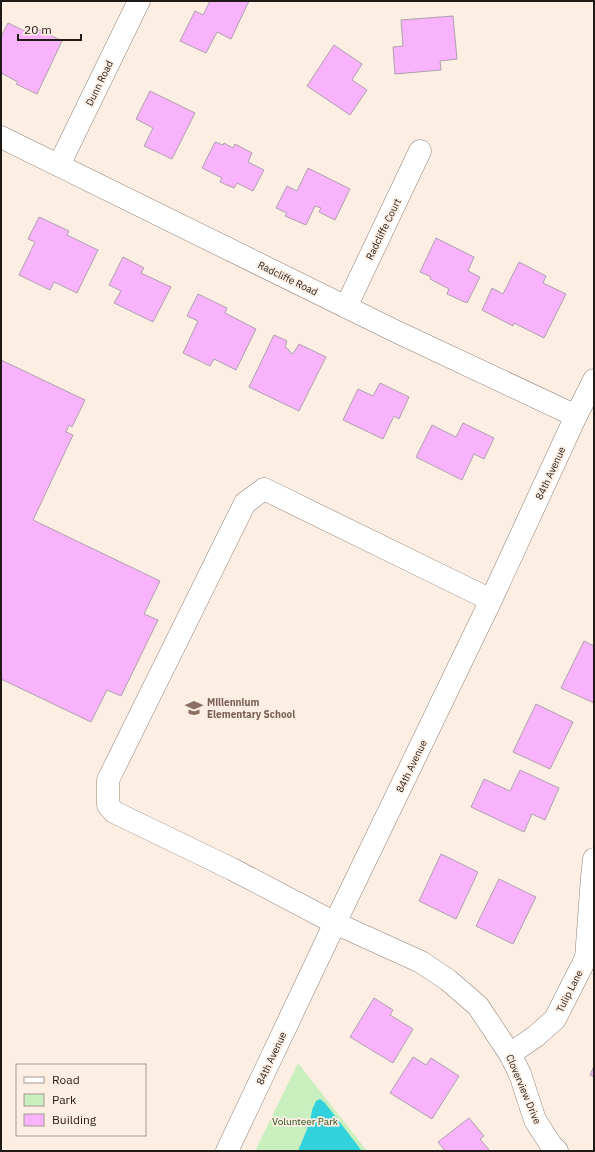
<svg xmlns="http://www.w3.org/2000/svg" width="595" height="1152" font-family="'IBM Plex Sans',sans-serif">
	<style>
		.green { fill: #caefbe }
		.water { fill: #31d2db }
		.building { fill: #f9b3fd; stroke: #aca1ad }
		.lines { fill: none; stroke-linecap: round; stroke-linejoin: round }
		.minor-casing { stroke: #8f8178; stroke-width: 23 }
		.minor { stroke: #fff; stroke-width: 22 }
		.labels { text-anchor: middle; stroke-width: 3.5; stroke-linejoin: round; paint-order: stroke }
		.street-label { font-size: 10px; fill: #1f1a16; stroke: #fdeee3 }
		.education-label { font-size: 10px; font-weight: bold; fill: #785e54; stroke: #fdeee3; text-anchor: start }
		.park-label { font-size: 10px; fill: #274e18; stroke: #fdeee3 }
	</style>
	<rect width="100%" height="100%" fill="#fdeee3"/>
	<!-- green -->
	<path class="green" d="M 298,1063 L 367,1151 L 255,1151 Z"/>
	<!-- water -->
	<path class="water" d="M 320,1099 L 325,1103 L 362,1151 L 298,1151 L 310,1122 L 312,1110 L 316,1101 Z"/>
	<!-- building -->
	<path class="building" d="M 210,1 L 249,1 L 231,39 L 217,32 L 206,53 L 180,41 L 195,11 L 203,15 Z
		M 453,16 L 457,59 L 440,61 L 441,70 L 395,74 L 393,47 L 403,46 L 401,20 Z
		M 8,23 L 31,34 L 34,27 L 62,41 L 37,94 L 16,84 L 18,82 L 1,73 L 1,37 Z
		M 334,45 L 362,64 L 352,80 L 367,90 L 350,115 L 307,86 Z
		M 150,91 L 195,113 L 172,159 L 144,146 L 153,128 L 136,119 Z
		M 215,142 L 223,145 L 224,143 L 233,148 L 235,144 L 252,153 L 248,162 L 264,170 L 253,191 L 237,183 L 234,188 L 220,182 L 222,178 L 202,168 Z
		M 308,168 L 350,189 L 335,220 L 319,212 L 321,208 L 315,206 L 306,225 L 285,216 L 287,213 L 276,208 L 287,186 L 297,191 Z
		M 39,217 L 69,231 L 67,235 L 98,250 L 77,293 L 54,282 L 50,290 L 19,275 L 35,242 L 28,239 Z
		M 436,238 L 474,257 L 468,271 L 480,277 L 467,303 L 447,294 L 449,289 L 430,279 L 431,277 L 420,272 Z
		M 123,257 L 144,268 L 141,273 L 171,287 L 153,322 L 114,303 L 121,291 L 109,285 Z
		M 519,262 L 546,276 L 543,283 L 566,294 L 544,338 L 514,323 L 513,326 L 482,310 L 492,288 L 503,294 Z
		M 198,294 L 227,308 L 225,313 L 256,329 L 236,370 L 214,359 L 210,366 L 183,353 L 198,321 L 187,316 Z
		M 274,335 L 287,341 L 285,347 L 289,350 L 289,351 L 293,354 L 299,344 L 326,357 L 299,411 L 249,387 Z
		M 1,360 L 85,400 L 72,427 L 69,425 L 66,432 L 73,435 L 33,520 L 160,581 L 144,614 L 158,620 L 121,696 L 107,690 L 91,722 L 1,679 Z
		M 380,383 L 409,397 L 399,419 L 394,416 L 383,439 L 343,420 L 358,389 L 373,396 Z
		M 463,423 L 494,438 L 484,459 L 474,454 L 462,480 L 416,457 L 432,425 L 456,437 Z
		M 584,641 L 594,646 L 594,703 L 561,688 Z
		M 536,704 L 573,722 L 550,769 L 513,752 Z
		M 520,770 L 559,788 L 545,820 L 532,814 L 524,832 L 471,807 L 484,779 L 510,791 Z
		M 441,854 L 478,872 L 456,919 L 419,901 Z
		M 499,879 L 536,897 L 513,944 L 476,926 Z
		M 374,998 L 393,1010 L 390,1015 L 413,1029 L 393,1063 L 350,1037 Z
		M 413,1057 L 426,1065 L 431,1058 L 459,1076 L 432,1119 L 390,1093 Z
		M 594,1066 L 594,1077 L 590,1075 Z
		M 469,1118 L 484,1136 L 480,1139 L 490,1151 L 445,1151 L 438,1142 Z"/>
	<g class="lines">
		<!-- minor casing -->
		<g class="minor-casing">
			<path id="minor" d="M 1,137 L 395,331 L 576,416
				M 59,165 L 139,1
				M 346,307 L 420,151
				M 264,489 L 245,503 L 108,780 L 108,805 L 114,812 L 232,869 L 335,923 L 421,962 L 448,980 L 478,1006 L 510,1054 L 520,1074 L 535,1120 L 551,1145 L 557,1151
				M 264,489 L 491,600
				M 510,1054 L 536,1036 L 555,1019 L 586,958 L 592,877 L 594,859
				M 227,1151 L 335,923 L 491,600 L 576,416 L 594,380"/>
		</g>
		<!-- minor -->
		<use href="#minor" class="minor"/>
	</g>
	<!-- icons -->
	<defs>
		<g id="school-bare" transform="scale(1.38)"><path d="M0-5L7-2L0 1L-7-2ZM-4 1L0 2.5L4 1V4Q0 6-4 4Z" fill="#8d6e63" stroke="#fdeee3" stroke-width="2.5" paint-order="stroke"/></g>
	</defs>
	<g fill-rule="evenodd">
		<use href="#school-bare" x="194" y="708"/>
	</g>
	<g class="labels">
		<!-- street labels -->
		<g class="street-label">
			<text transform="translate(99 83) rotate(-64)" y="4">Dunn Road</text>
			<text transform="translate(383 229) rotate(-64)" y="4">Radcliffe Court</text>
			<text transform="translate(288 278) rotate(26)" y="4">Radcliffe Road</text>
			<text transform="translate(550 473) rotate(-65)" y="4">84th Avenue</text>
			<text transform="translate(411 766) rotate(-64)" y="4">84th Avenue</text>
			<text transform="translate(569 991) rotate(-63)" y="4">Tulip Lane</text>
			<text transform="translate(271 1058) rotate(-65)" y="4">84th Avenue</text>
			<text transform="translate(524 1089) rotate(67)" y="4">Cloverview Drive</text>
		</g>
		<!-- education labels -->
		<g class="education-label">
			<text x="207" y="706">Millennium<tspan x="207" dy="12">Elementary School</tspan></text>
		</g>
		<!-- park labels -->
		<g class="park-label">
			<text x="305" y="1125">Volunteer Park</text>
		</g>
	</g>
	<!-- border -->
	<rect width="595" height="1152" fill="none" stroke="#1f1a16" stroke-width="4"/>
	<!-- legend -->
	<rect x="16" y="1064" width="130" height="72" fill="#fdeee3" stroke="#a49991"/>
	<rect x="24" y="1077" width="20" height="6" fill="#ffffff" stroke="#a49991"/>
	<text x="52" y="1084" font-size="12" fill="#1f1a16">Road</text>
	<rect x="24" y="1094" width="20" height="12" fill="#caefbe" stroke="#a49991"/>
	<text x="52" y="1104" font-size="12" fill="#1f1a16">Park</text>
	<rect x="24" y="1114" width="20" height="12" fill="#f9b3fd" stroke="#a49991"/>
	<text x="52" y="1124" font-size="12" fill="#1f1a16">Building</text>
	<!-- scale -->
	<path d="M18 34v6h63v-6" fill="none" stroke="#1f1a16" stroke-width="2"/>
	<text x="24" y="34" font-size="12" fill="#1f1a16" stroke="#fdeee3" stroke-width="3" paint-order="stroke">20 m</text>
</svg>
